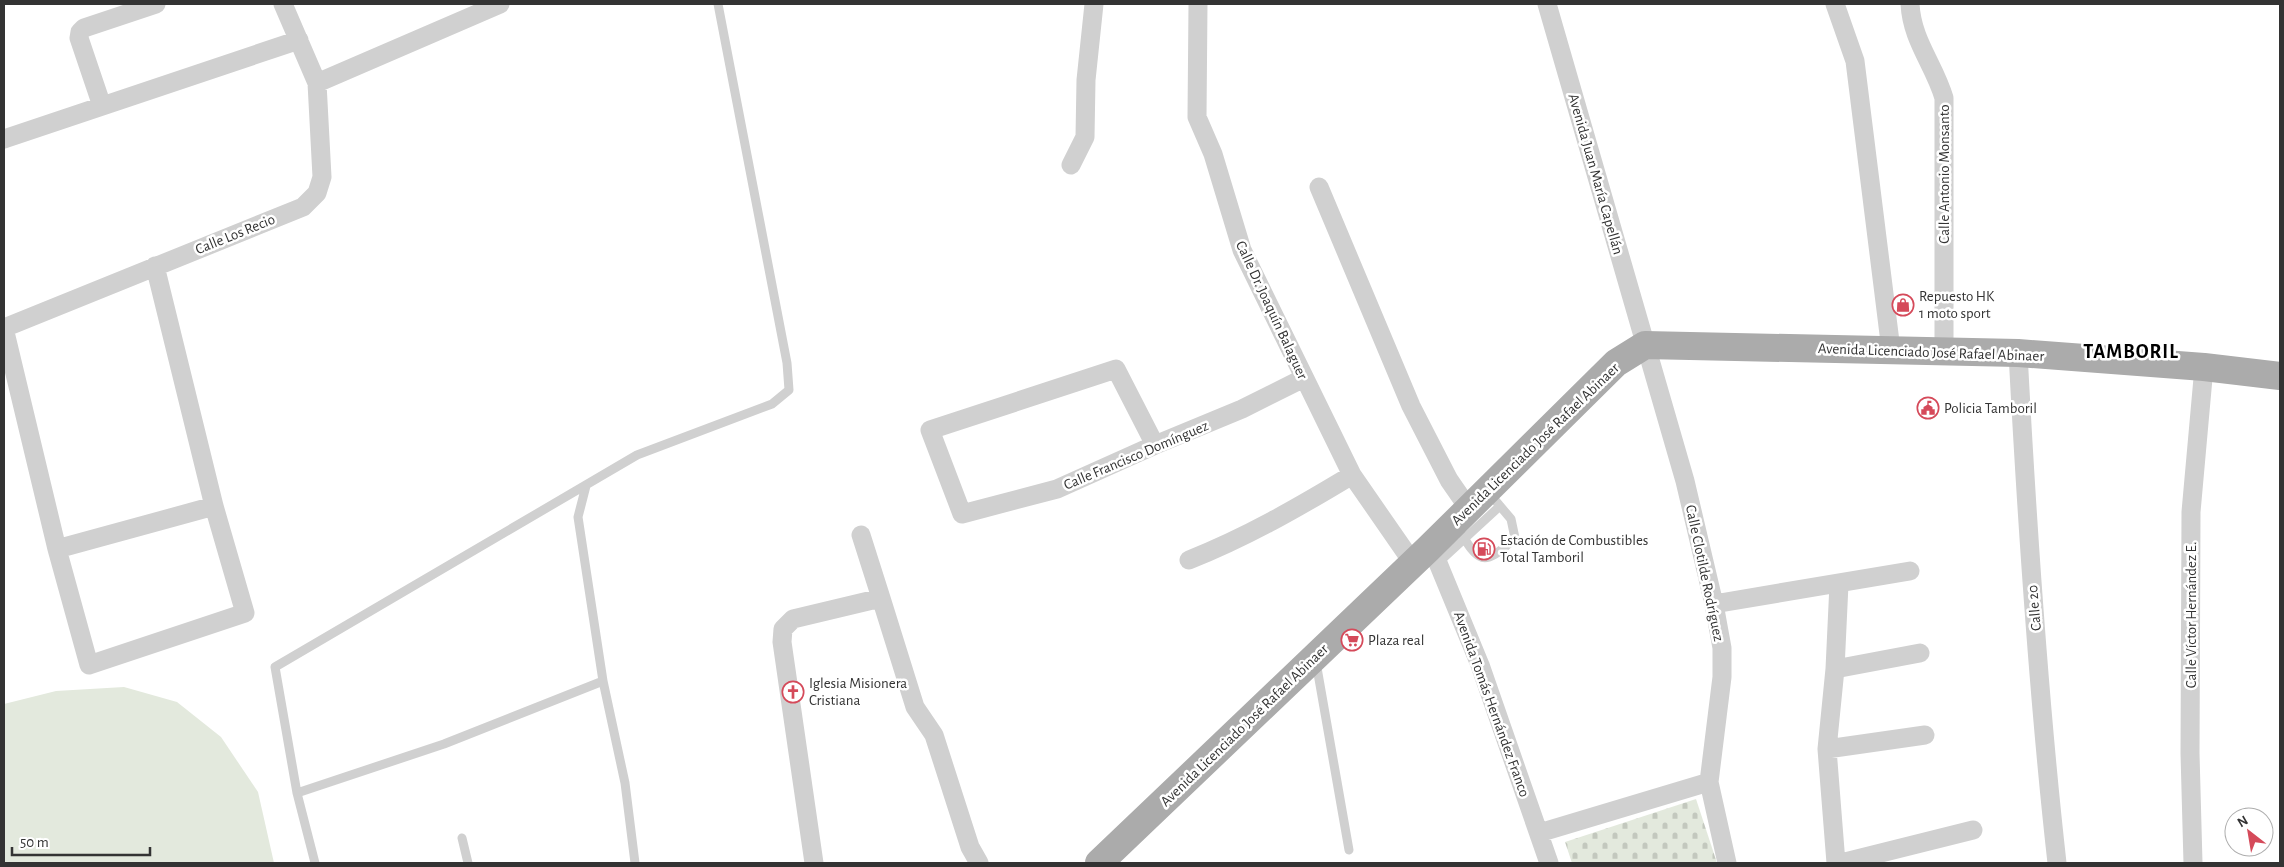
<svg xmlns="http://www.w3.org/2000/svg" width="2284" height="867" font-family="'Alegreya Sans',sans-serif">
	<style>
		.cemetery { fill: url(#cemetery-stones) }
		.pitch { fill: #e3e9dd }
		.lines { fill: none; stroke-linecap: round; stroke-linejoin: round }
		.lane { stroke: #d0d0d0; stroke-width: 9 }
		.street { stroke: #d0d0d0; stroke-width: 19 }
		.primary { stroke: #ababab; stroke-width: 28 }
		.labels { text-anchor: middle; stroke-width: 5; stroke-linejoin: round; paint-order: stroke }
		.street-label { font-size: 15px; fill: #333; stroke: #fff }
		.poi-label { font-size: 15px; fill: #333; stroke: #fff; text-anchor: start }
		.district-label { font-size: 20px; font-weight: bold; letter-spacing: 1px; fill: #000; stroke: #fff }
	</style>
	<defs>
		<pattern id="cemetery-stones" width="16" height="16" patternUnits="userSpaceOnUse" patternTransform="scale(1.25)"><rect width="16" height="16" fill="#e3e9dd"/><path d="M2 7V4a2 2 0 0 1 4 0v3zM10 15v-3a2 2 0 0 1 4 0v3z" fill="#c3c8be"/></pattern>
	</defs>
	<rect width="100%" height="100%" fill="#fff"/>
	<!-- cemetery -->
	<path class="cemetery" d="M 1696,799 L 1717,863 L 1572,863 L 1565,842 Z"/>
	<!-- pitch -->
	<path class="pitch" d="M 124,687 L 177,702 L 221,737 L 258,792 L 274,863 L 4,863 L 4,704 L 56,691 Z"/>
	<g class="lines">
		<!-- lane -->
		<path class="lane" d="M 586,486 L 578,517 L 603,681 L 625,783 L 635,863
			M 1456,525 C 1478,561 1481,570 1515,538 L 1511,519 L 1489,493
			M 1438,563 L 1500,506
			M 1316,662 L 1349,850
			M 297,793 L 444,744 L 603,681
			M 462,838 L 468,863
			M 315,863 L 297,793 L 275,667 L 637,455 L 772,404 L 789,390 L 787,363 L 718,4"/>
		<!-- street -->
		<path class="street" d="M 1198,4 L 1197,117 L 1213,154 L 1242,250 L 1352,475 L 1413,563
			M 1547,4 L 1685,481 L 1714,604 L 1722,648 L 1722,677 L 1709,782 L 1727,863
			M 1835,4 L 1855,61 L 1891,350
			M 1910,4 C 1912,41 1934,64 1944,98 L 1944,351
			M 317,83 L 500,4
			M 102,106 L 79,38 L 80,32 L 84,28 L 156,4
			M 4,139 L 299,40
			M 1071,165 L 1085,137 L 1086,80 L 1094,4
			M 1319,187 L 1411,406 L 1449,480 L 1469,509
			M 4,328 L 57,549 L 89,665 L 245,613 L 214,506 L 155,266
			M 4,328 L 303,207 L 317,193 L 322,177 L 317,83 L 283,4
			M 2018,353 C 2027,523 2038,694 2057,863
			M 1155,445 L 1116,369 L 930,430 L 962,514 L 1057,489 L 1155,445 L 1242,409 L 1304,378
			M 57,549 L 214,506
			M 1428,549 L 1438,563 L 1480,665 L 1549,863
			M 1189,560 C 1247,537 1299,507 1352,475
			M 881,598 L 915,707 L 934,735 L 970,847 L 979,863
			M 1714,604 L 1910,571
			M 1835,669 L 1920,653
			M 1827,749 L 1925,735
			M 1539,833 L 1709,782
			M 814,863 L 782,642 L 783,629 L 793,619 L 881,598 L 861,535
			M 1836,863 L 1827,749 L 1835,669 L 1839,584
			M 1841,863 L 1973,830
			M 2193,863 L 2190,753 L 2191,512 L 2204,367"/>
		<!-- primary -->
		<path class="primary" d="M 1099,863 L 1428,549 L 1616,363 L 1645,345 L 2018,353 L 2204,367 L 2280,376"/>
	</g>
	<!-- icons -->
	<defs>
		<g id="shop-ring" transform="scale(1.125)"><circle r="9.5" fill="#fff" stroke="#d54a5a" stroke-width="1.5"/><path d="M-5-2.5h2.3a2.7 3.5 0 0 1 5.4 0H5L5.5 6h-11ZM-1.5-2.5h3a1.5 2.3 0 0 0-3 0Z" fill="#d54a5a"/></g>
		<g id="civic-ring" transform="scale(1.125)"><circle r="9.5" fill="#fff" stroke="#d54a5a" stroke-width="1.5"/><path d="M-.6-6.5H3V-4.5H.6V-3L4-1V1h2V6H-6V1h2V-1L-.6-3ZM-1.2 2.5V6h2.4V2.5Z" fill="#d54a5a"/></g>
		<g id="fuel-ring" transform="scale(1.125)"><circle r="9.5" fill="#fff" stroke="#d54a5a" stroke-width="1.5"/><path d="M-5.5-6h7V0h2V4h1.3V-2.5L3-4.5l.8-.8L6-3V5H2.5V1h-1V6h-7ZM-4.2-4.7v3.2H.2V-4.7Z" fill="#d54a5a"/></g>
		<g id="supermarket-ring" transform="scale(1.125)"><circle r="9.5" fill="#fff" stroke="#d54a5a" stroke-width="1.5"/><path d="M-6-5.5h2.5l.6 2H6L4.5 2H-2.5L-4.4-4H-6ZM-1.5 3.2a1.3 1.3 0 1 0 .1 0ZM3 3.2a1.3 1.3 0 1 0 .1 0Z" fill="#d54a5a"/></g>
		<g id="church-ring" transform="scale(1.125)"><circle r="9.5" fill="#fff" stroke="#d54a5a" stroke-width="1.5"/><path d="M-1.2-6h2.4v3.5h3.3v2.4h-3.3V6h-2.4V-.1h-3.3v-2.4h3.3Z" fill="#d54a5a"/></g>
	</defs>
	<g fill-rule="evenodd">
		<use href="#shop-ring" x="1903" y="305"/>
		<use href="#civic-ring" x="1928" y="408"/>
		<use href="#fuel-ring" x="1484" y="549"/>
		<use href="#supermarket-ring" x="1352" y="640"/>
		<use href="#church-ring" x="793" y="692"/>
	</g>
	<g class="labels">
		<!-- street labels -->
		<g class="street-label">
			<text transform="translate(1596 174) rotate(74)" y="5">Avenida Juan María Capellán</text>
			<text transform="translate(1944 174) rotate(-90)" y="5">Calle Antonio Monsanto</text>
			<text transform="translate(235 234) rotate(-22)" y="5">Calle Los Recio</text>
			<text transform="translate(1272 310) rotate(65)" y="5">Calle Dr. Joaquín Balaguer</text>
			<text transform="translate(1931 352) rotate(2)" y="5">Avenida Licenciado José Rafael Abinaer</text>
			<text transform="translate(1535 444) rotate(-44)" y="5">Avenida Licenciado José Rafael Abinaer</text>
			<text transform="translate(1136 455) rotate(-23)" y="5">Calle Francisco Domínguez</text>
			<text transform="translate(1705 573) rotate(78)" y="5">Calle Clotilde Rodríguez</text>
			<text transform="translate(2034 608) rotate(-95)" y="5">Calle 20</text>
			<text transform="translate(2191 615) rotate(-90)" y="5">Calle Víctor Hernández E.</text>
			<text transform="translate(1492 704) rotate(70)" y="5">Avenida Tomás Hernández Franco</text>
			<text transform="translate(1244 725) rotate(-44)" y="5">Avenida Licenciado José Rafael Abinaer</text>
		</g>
		<!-- poi labels -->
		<g class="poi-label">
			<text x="1919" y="301">Repuesto HK<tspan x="1919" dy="17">1 moto sport</tspan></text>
			<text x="1944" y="413">Policia Tamboril</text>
			<text x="1500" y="545">Estación de Combustibles<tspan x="1500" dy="17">Total Tamboril</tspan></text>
			<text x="1368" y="645">Plaza real</text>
			<text x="809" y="688">Iglesia Misionera<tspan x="809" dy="17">Cristiana</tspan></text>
		</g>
		<!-- district labels -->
		<g class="district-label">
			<text x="2131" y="358">TAMBORIL</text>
		</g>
	</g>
	<!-- border -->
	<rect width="2284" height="867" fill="none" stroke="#333333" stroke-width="10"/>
	<!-- north arrow -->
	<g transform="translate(2249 832) rotate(329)"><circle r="24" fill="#ffffff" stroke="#adadad"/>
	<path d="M0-4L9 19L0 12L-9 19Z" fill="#d54a5a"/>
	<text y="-8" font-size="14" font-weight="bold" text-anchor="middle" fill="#333333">N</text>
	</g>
	<!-- scale -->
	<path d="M12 847v8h138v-8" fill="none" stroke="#333333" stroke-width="2.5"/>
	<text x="20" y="847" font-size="15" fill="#333333" stroke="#ffffff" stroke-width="4" paint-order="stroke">50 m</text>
</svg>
